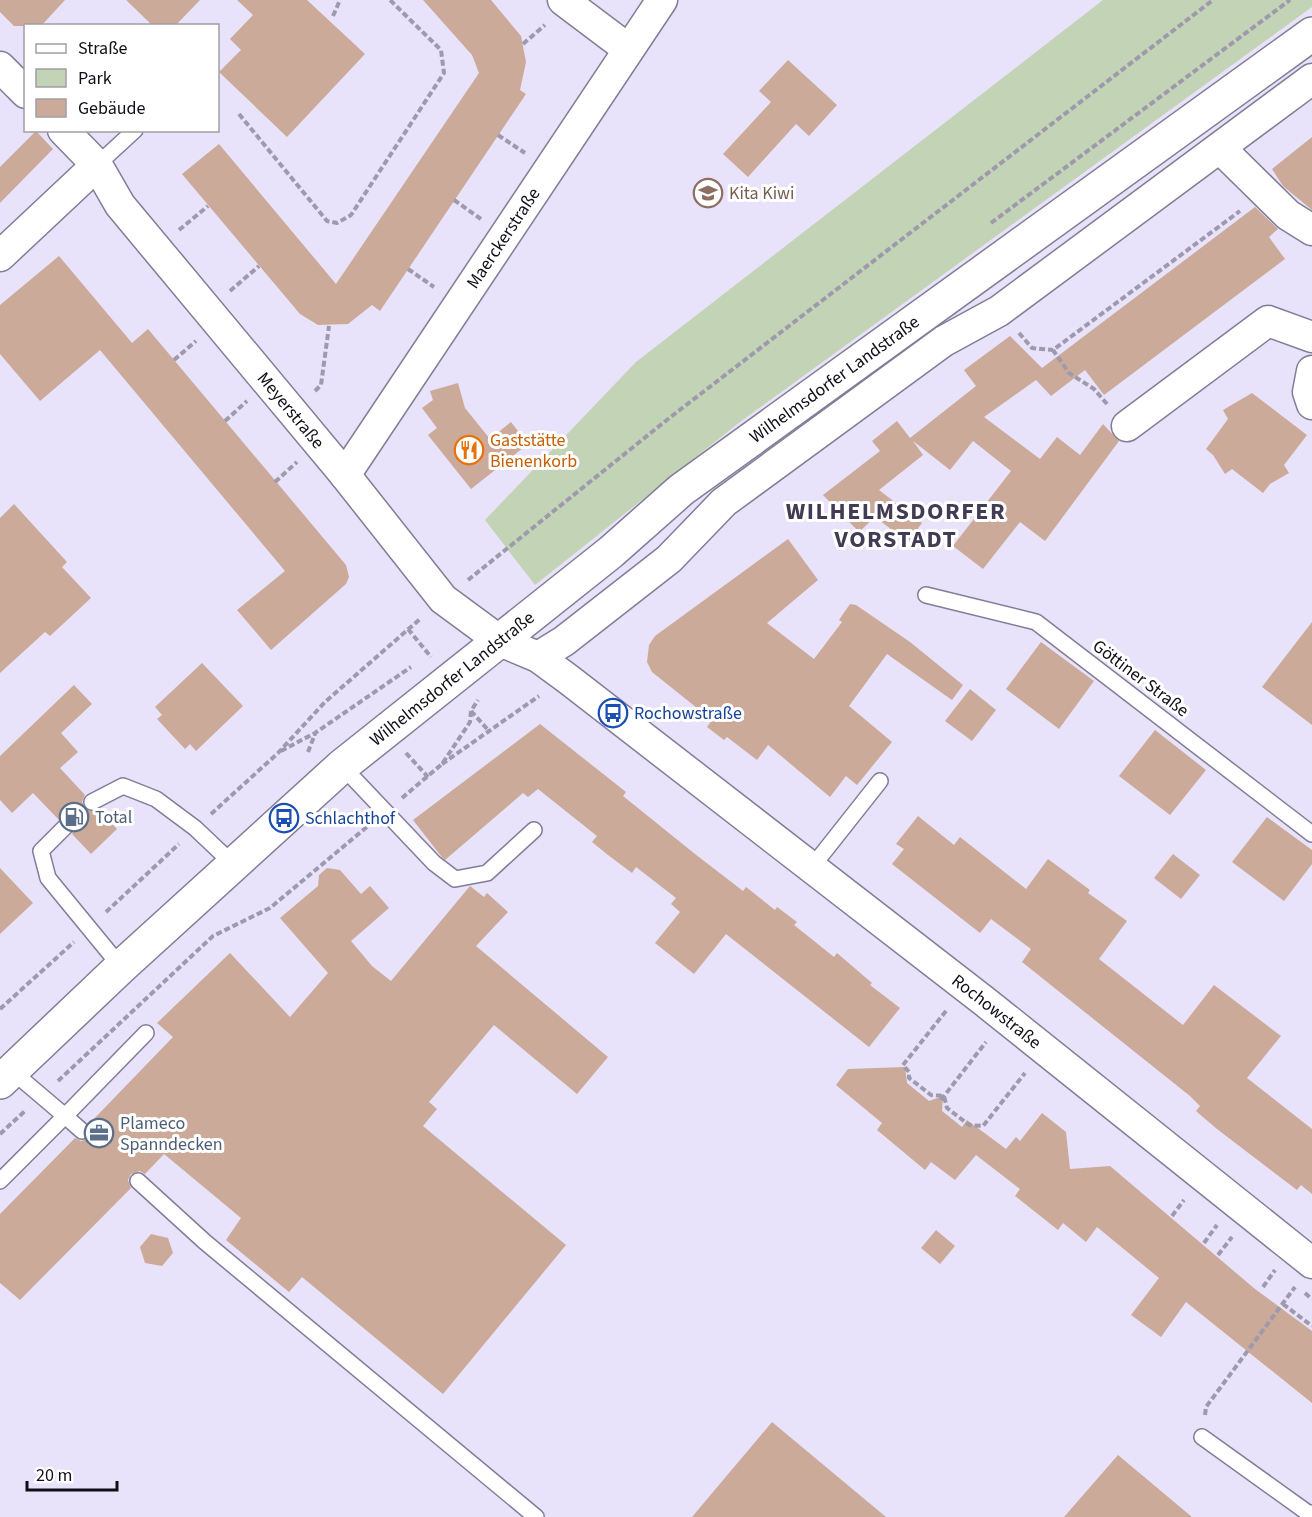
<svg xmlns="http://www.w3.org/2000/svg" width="1312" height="1517" font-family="'Source Sans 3',sans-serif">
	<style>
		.green { fill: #c3d3b5 }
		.building { fill: #cbaa9a }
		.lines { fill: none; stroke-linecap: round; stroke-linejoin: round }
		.lane-casing { stroke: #837c97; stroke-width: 18 }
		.street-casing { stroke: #837c97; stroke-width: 33 }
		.secondary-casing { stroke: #837c97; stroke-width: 36 }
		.path { stroke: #9e99ac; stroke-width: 4; stroke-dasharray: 6 3; stroke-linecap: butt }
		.lane { stroke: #fff; stroke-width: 15 }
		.street { stroke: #fff; stroke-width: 30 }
		.secondary { stroke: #fff; stroke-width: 33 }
		.labels { text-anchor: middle; stroke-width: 6; stroke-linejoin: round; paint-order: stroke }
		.education-label { font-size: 18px; fill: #785e54; stroke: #fff; text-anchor: start }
		.street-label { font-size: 18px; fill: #110e18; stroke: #fff }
		.food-label { font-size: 18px; fill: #c56008; stroke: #fff; text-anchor: start }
		.transit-label { font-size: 18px; fill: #164399; stroke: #fff; text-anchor: start }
		.service-label { font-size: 18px; fill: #4e5e75; stroke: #fff; text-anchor: start }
		.district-label { font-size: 24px; font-weight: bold; letter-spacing: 1.5px; fill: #413b53; stroke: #fff }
	</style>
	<rect width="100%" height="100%" fill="#e8e2fa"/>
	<!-- green -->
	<path class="green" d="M 1103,0 L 1312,0 L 1312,7 L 740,422 L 535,585 L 485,520 L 636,362 Z"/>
	<!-- building -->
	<path class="building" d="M 0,0 L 65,0 L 41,26 L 14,26 L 0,12 Z
		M 126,0 L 200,0 L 175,26 L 153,26 Z
		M 237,0 L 307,0 L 365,54 L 287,137 L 219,72 L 241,50 L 230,39 L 253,15 Z
		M 423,0 L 491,0 L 521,36 L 526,62 L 520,90 L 526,94 L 380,311 L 372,305 L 348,324 L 318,325 L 300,314 L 182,174 L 219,144 L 336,284 L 479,73 L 472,55 Z
		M 788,60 L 837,105 L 809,136 L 796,124 L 748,177 L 723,154 L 771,102 L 759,91 Z
		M 36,131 L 53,149 L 0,203 L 0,167 Z
		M 1312,137 L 1312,210 L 1283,186 L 1272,169 Z
		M 1255,207 L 1278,229 L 1269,237 L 1285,259 L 1104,395 L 1085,370 L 1051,396 L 1036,380 L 984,417 L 1040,459 L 1057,437 L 1080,455 L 1103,424 L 1119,441 L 1045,541 L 1020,522 L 983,569 L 953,546 L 1011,471 L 973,441 L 950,470 L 913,441 L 923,455 L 879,490 L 922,523 L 908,542 L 875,517 L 859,532 L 823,495 L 880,451 L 872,441 L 897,421 L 910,438 L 976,386 L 964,370 L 1010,336 L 1042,368 Z
		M 59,256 L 132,343 L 148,329 L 346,565 L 349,577 L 346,584 L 271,650 L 237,610 L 285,571 L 100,350 L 40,401 L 0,354 L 0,305 Z
		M 458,383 L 465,408 L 490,439 L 511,422 L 528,444 L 471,489 L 428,435 L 437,428 L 422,408 L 433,400 L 430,391 Z
		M 1252,393 L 1307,435 L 1284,465 L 1289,473 L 1270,484 L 1263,493 L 1232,469 L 1225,474 L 1213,455 L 1206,449 L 1228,419 L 1223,410 Z
		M 14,504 L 67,562 L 62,567 L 91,598 L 50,636 L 45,632 L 0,673 L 0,518 Z
		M 788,539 L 818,580 L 767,623 L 814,659 L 842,622 L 839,620 L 850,604 L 856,605 L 910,642 L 963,685 L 952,700 L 887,654 L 849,706 L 892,742 L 857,785 L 846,776 L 830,797 L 768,745 L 757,760 L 727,737 L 724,740 L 707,727 L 712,720 L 652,672 L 647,662 L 649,645 L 655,636 Z
		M 1312,622 L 1312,725 L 1262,687 Z
		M 1041,642 L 1094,681 L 1059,729 L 1006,689 Z
		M 202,663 L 243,706 L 196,751 L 190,744 L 185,749 L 157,719 L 162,715 L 155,707 Z
		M 74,685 L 92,704 L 61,733 L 78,752 L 60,768 L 85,795 L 82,802 L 86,810 L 99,810 L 117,829 L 91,854 L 72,834 L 74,829 L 72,821 L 67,818 L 59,820 L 33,793 L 12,813 L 0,800 L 0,756 Z
		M 970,689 L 996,710 L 972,741 L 945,721 Z
		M 540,724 L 626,792 L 623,796 L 695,854 L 743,891 L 746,887 L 775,910 L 777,907 L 797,922 L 794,925 L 834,957 L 837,953 L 872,983 L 870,985 L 900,1008 L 869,1047 L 726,934 L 694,974 L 655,943 L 680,912 L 671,904 L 676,898 L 636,867 L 632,873 L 608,855 L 592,842 L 597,836 L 538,789 L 528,797 L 523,793 L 445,860 L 441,856 L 413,820 Z
		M 1155,730 L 1206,770 L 1170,815 L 1119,776 Z
		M 918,816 L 954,845 L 960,837 L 1026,889 L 1048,859 L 1090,890 L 1088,893 L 1127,921 L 1099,959 L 1183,1025 L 1214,985 L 1281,1036 L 1247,1078 L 1312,1129 L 1312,1194 L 1301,1185 L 1297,1190 L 1217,1129 L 1196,1111 L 1200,1106 L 1190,1096 L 1022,962 L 1031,949 L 991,919 L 980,933 L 892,864 L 904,849 L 896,844 Z
		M 1267,817 L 1312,850 L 1312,864 L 1284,901 L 1232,862 Z
		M 1173,854 L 1200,875 L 1181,899 L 1154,878 Z
		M 0,868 L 33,903 L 0,934 Z
		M 327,868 L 340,870 L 361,894 L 370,886 L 389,908 L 351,941 L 372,966 L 391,981 L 470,886 L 484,897 L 487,893 L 508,912 L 476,946 L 608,1057 L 577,1094 L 494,1025 L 429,1102 L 437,1109 L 423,1126 L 566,1245 L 443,1394 L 302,1277 L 289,1292 L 226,1240 L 241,1218 L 164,1154 L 145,1174 L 140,1171 L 131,1174 L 128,1180 L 131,1188 L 20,1300 L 0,1283 L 0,1214 L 75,1138 L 81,1141 L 89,1138 L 92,1132 L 89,1124 L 173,1037 L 157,1023 L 230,953 L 290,1017 L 328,973 L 280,918 L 318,886 L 319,875 Z
		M 905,1067 L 907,1083 L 929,1101 L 943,1096 L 942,1111 L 962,1127 L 967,1120 L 1006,1149 L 1016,1137 L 1020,1141 L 1042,1113 L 1066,1132 L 1070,1169 L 1110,1166 L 1255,1289 L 1312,1331 L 1312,1403 L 1186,1302 L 1161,1337 L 1131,1315 L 1159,1278 L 1097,1227 L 1086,1242 L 1063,1223 L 1058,1230 L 1015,1196 L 1020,1189 L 976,1155 L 955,1180 L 931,1162 L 925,1170 L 877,1130 L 882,1123 L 836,1085 L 848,1069 Z
		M 936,1230 L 955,1246 L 940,1264 L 921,1248 Z
		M 151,1234 L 168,1238 L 173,1253 L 162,1266 L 145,1263 L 140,1247 Z
		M 772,1422 L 886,1517 L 692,1517 Z
		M 1118,1455 L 1192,1517 L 1064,1517 Z"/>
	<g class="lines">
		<!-- lane casing -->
		<g class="lane-casing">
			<path id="lane" d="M 97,165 L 135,130
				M 926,595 L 1036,622 L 1312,834
				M 342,766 L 434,863 L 455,879 L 487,873 L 534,830
				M 92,802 L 123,786 L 156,799 L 195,828 L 233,864
				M 65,827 L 41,851 L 48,878 L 121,967
				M 812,867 L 880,781
				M 12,1071 L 65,1116 L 146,1033
				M 0,1181 L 65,1116 L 82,1131
				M 138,1181 L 205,1242 L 536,1517
				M 1202,1437 L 1308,1513 L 1312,1513"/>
		</g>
		<!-- street casing -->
		<g class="street-casing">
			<g id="street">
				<path d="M 563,0 L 628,49"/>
				<path d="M 0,67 L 26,93"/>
				<path id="s1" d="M 63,130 L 97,165 L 120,205 L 345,475 L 443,599 L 500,641 L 538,657 L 568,679 L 984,1001 L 1312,1263"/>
				<path d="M 1220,148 L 1288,215 L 1312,230"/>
				<path d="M 0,256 L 97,165"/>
				<path d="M 1312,371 L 1308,392 L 1312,404"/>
				<path d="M 1127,426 L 1268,321 L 1312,337"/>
				<path id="s2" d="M 345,475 L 662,0"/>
				<path d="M 538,657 L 564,641 L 669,559 L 724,502 L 944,341 L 999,311 L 1312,79"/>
			</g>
		</g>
		<!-- secondary casing -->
		<g class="secondary-casing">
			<g id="secondary">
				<path id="s3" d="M 0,1082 L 121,967 L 342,766 L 611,552 L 681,490 L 1312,34"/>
			</g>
		</g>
		<!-- path -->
		<path class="path" d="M 333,16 L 340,0
			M 523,44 L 545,25
			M 239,114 L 327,221 L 337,223 L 351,215 L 444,73 L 441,50 L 390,0
			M 498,135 L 525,153
			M 454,200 L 481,219
			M 991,223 L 1290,0
			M 179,230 L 208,206
			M 408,269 L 434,287
			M 230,291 L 259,266
			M 1019,333 L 1032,348 L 1053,350
			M 174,360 L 196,341
			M 315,391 L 321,385 L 329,326
			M 1107,404 L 1094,389 L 1069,373 L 1053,350 L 1240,211
			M 225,421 L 247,401
			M 275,482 L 297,462
			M 468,580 L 668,419 L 1213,0
			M 408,629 L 431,657
			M 471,711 L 489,731
			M 281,751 L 315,733 L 411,667
			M 308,752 L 315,734
			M 406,753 L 428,777
			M 442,764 L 539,696
			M 402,798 L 442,764 L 470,722 L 471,711 L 478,700
			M 211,814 L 278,753 L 325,702 L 420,619
			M 106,912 L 179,844
			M 0,1009 L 74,942
			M 946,1011 L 903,1065 L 909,1072 L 909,1078 L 931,1095 L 944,1096 L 947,1108 L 969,1125 L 983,1126 L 1025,1073
			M 58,1081 L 213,936 L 270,908 L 368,826
			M 941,1100 L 986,1042
			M 0,1134 L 26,1110
			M 1172,1216 L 1184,1200
			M 1204,1243 L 1217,1225
			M 1218,1255 L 1232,1237
			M 1263,1287 L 1275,1270
			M 1305,1293 L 1312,1299
			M 1283,1304 L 1312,1326
			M 1205,1415 L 1206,1407 L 1295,1287"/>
		<!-- lane -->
		<use href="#lane" class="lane"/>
		<!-- street -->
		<use href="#street" class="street"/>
		<!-- secondary -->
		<use href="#secondary" class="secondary"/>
	</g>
	<!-- icons -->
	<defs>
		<g id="school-ring" transform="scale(1.5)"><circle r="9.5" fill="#fff" stroke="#8d6e63" stroke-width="1.5"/><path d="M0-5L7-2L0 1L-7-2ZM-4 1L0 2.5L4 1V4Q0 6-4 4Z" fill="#8d6e63"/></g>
		<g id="restaurant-ring" transform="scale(1.5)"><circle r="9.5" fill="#fff" stroke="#e8710a" stroke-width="1.5"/><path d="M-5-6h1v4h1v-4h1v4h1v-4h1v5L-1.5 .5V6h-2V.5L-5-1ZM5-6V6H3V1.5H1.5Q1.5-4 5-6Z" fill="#e8710a"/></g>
		<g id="bus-ring" transform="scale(1.5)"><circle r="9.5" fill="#fff" stroke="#1a4fb4" stroke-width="1.5"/><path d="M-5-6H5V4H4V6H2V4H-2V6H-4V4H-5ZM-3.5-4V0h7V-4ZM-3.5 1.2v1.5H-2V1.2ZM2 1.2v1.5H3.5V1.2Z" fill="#1a4fb4"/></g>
		<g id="fuel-ring" transform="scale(1.5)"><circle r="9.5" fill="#fff" stroke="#5c6f8a" stroke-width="1.5"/><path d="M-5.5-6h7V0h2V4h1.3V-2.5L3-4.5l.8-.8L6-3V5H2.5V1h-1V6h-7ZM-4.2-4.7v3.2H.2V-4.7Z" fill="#5c6f8a"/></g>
		<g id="office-ring" transform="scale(1.5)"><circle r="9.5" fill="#fff" stroke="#5c6f8a" stroke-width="1.5"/><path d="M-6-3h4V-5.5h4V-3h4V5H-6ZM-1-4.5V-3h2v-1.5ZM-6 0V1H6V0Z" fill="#5c6f8a"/></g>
	</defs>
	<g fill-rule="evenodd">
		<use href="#school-ring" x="708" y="193"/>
		<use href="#restaurant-ring" x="469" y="450"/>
		<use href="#bus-ring" x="613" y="713"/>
		<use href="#fuel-ring" x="74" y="817"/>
		<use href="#bus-ring" x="284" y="818"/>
		<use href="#office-ring" x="99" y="1133"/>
	</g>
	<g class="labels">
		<!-- education labels -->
		<g class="education-label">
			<text x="729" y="199">Kita Kiwi</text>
		</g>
		<!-- street labels -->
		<g class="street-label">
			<text dy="6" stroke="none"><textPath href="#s2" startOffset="285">Maerckerstraße</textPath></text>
			<text dy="6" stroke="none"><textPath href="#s3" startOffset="1092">Wilhelmsdorfer Landstraße</textPath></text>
			<text dy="6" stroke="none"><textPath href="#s1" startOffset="362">Meyerstraße</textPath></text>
			<text transform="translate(1141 678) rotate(37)" y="6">Göttiner Straße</text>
			<text dy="6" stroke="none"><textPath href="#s3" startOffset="606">Wilhelmsdorfer Landstraße</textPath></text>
			<text dy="6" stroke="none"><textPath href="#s1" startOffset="1296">Rochowstraße</textPath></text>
		</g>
		<!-- food labels -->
		<g class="food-label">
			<text x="490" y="446">Gaststätte<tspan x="490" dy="21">Bienenkorb</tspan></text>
		</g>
		<!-- transit labels -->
		<g class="transit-label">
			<text x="634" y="719">Rochowstraße</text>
			<text x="305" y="824">Schlachthof</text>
		</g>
		<!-- service labels -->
		<g class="service-label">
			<text x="95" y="823">Total</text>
			<text x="120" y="1129">Plameco<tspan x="120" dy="21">Spanndecken</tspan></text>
		</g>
		<!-- district labels -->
		<g class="district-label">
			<text x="896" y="519">WILHELMSDORFER<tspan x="896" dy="28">VORSTADT</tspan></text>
		</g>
	</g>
	<!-- legend -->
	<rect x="24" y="24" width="195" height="108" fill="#ffffff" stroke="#a09fa3" stroke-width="1.5"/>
	<rect x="36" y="44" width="30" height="9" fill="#ffffff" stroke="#a09fa3" stroke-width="1.5"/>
	<text x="78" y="54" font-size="18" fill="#110e18">Straße</text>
	<rect x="36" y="69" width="30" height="18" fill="#c3d3b5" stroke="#a09fa3" stroke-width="1.5"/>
	<text x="78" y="84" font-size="18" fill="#110e18">Park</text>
	<rect x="36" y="99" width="30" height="18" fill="#cbaa9a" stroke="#a09fa3" stroke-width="1.5"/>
	<text x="78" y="114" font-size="18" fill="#110e18">Gebäude</text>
	<!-- scale -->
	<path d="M27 1481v9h90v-9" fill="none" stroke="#110e18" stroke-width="3"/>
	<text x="36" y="1481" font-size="18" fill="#110e18" stroke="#ffffff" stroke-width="4.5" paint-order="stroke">20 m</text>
</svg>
